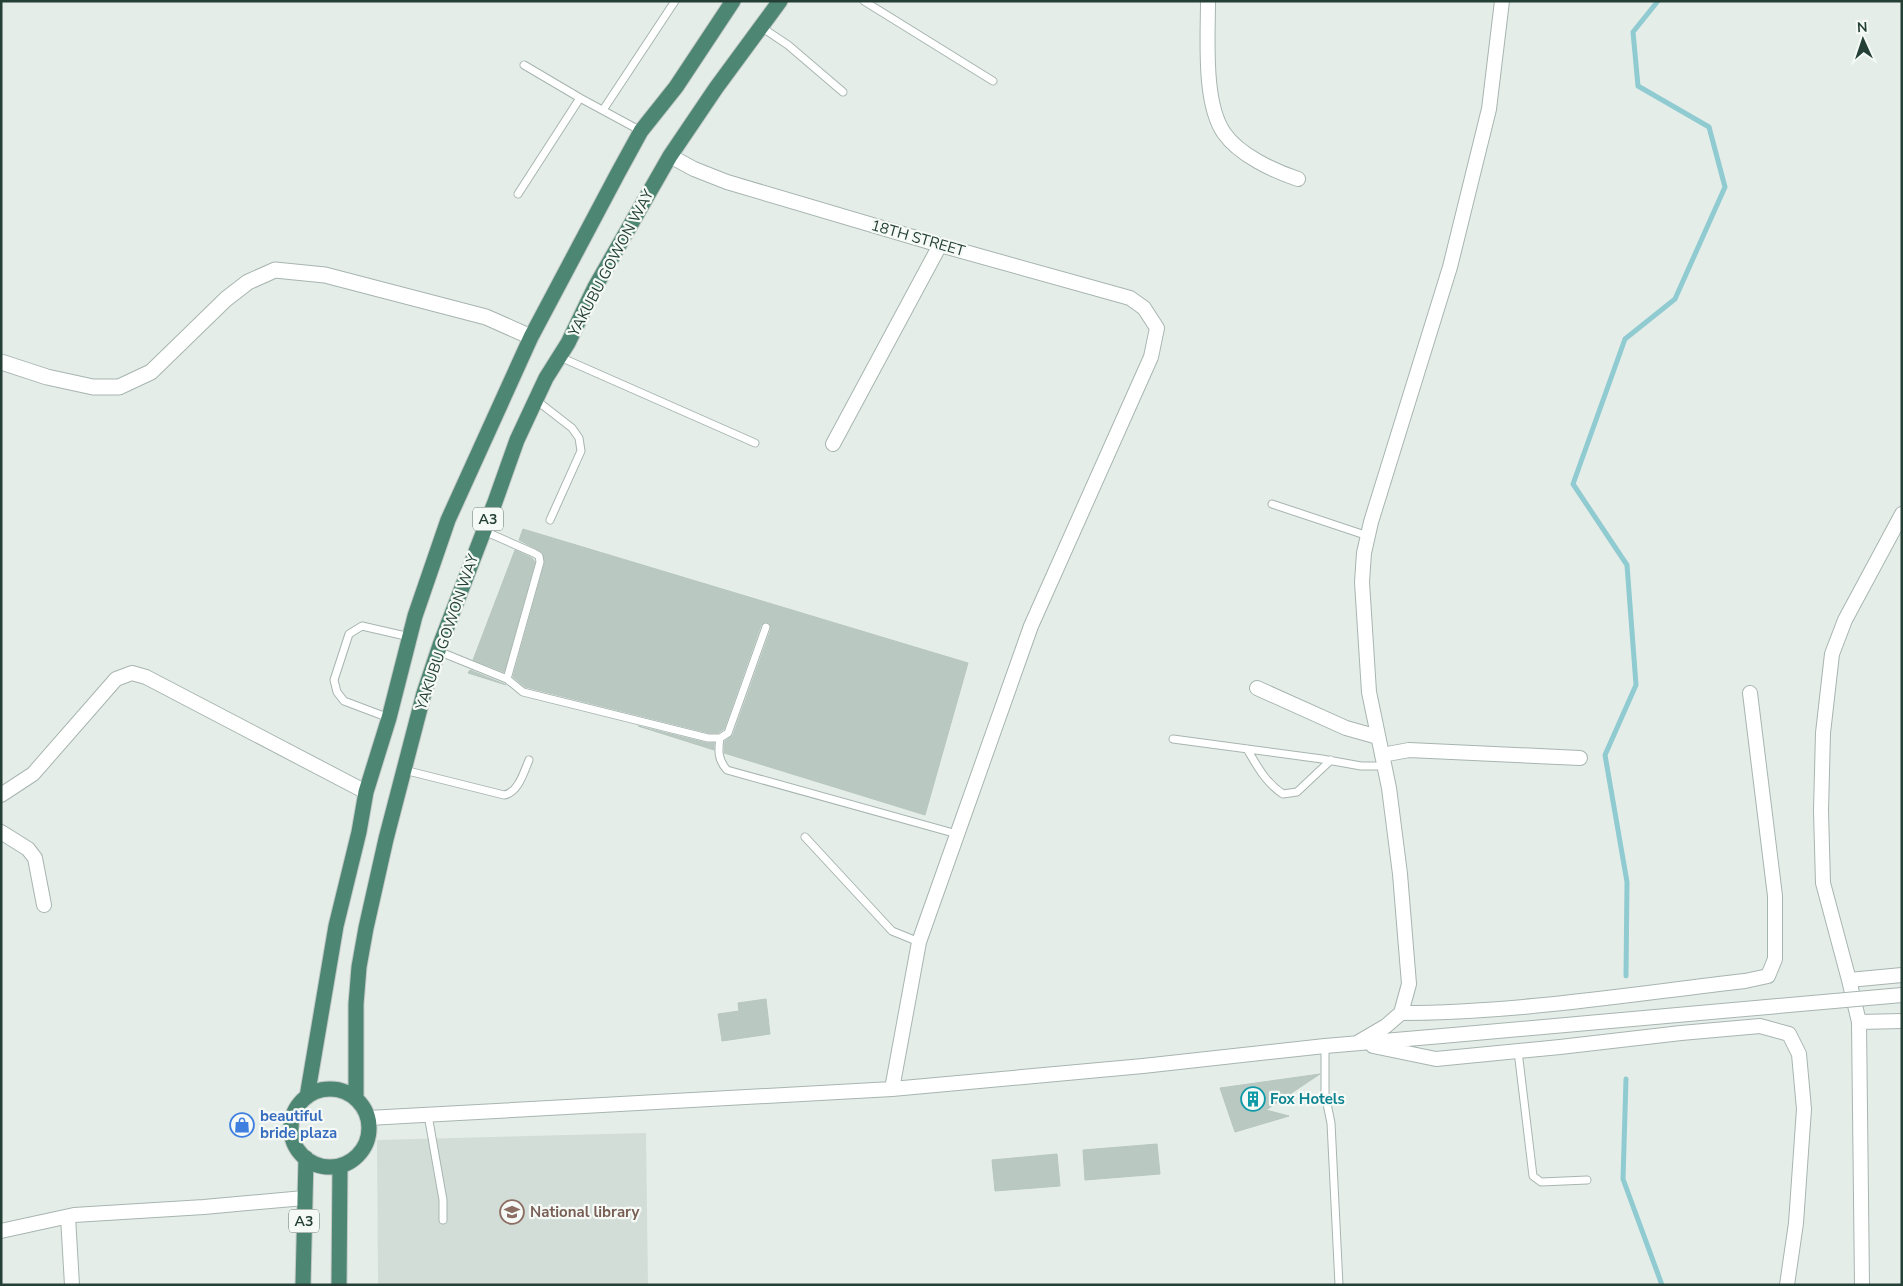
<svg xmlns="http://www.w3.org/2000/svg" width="1903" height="1286" font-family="'Nunito Sans',sans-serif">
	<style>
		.built { fill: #d3ddd8 }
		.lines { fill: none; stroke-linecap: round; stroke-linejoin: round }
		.stream { stroke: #8fcbd0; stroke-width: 5 }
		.building { fill: #bac8c2; stroke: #b7c7bf }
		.service-casing { stroke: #a7b5b0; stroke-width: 9 }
		.minor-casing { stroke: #a7b5b0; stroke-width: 16 }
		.tertiary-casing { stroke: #a7b5b0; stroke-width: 17 }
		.trunk-casing { stroke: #c2c9c7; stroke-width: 17 }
		.service { stroke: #fff; stroke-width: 7 }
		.minor { stroke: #fff; stroke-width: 14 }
		.tertiary { stroke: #fff; stroke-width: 15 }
		.trunk { stroke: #4e8674; stroke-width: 15 }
		.minor-bridge-casing { stroke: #a7b5b0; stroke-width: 16; stroke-linecap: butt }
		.minor-bridge { stroke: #fff; stroke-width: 14 }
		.labels { text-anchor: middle; stroke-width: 4.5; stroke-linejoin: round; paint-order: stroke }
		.shield { fill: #f5faf7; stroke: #637770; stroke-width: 1 }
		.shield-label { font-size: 14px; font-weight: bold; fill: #243f36 }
		.street-label { font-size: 15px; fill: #243f36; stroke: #f5faf7 }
		.culture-label { font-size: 15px; font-weight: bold; fill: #0d838f; stroke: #f5faf7; text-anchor: start }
		.shop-label { font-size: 15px; font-weight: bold; fill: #366cbe; stroke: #f5faf7; text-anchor: start }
		.education-label { font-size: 15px; font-weight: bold; fill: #785e54; stroke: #f5faf7; text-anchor: start }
	</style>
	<rect width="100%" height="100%" fill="#e5ede9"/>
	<!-- built -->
	<path class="built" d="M 646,1133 L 648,1285 L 378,1285 L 377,1140 Z"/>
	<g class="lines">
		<!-- stream -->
		<path class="stream" d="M 1626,976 L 1627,882 L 1605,755 L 1636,685 L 1627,565 L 1573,484 L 1625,339 L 1675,299 L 1725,187 L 1709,127 L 1638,86 L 1633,32 L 1658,1
			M 1626,1079 L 1623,1179 L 1662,1285"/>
	</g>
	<!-- building -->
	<path class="building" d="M 523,529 L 968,663 L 925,815 L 724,753 L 725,741 L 733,735 L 771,629 L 770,624 L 767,622 L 761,625 L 724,729 L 718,733 L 709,733 L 525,687 L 513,677 L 545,562 L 542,552 L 519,540 Z
		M 515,550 L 532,558 L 535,562 L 504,672 L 473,660 Z
		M 470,670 L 504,684 L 506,685 L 468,673 Z
		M 638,726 L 707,743 L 714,743 L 714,750 Z
		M 766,999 L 770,1034 L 722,1041 L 718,1014 L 739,1011 L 738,1003 Z
		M 1320,1074 L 1266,1110 L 1289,1116 L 1235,1132 L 1220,1088 Z
		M 1157,1144 L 1160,1174 L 1085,1180 L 1083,1150 Z
		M 1057,1154 L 1060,1186 L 995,1191 L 992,1160 Z"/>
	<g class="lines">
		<!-- service casing -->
		<g class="service-casing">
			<path id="service" d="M 864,1 L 993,81
				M 761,27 L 788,45 L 843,92
				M 524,65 L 580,98 L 641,131
				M 603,110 L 675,1
				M 518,194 L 580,98
				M 560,357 L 755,443
				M 536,400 L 572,428 L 579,438 L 581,451 L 550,520
				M 1272,504 L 1368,536
				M 484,531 L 534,553 L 539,556 L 540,562 L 507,679
				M 438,651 L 507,679 L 523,692 L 708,738 L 720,738 L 728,733 L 766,627
				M 389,718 L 344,701 L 337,692 L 334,680 L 349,634 L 362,626 L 410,637
				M 720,738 C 718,751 718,760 727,770 L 957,834
				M 1173,739 L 1322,759 L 1361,766 L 1384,766
				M 1247,749 C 1257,766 1266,783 1283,794 L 1297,792 L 1331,760
				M 404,770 L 504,795 C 518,793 524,772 529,760
				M 805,837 L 892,931 L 919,942
				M 1325,1046 L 1325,1094 L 1331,1123 L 1339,1285
				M 1518,1051 L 1533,1176 L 1541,1182 L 1587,1180
				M 428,1115 L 443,1200 L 443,1220"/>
		</g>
		<!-- minor casing -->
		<g class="minor-casing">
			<path id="minor" d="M 1208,1 C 1208,37 1203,103 1224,133 C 1239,155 1274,171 1298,179
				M 670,156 L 694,169 L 727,182 L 940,245 L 1130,298 L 1144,308 L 1157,328 L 1151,357 L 1031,626 L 919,942 L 892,1089
				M 833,444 L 940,245
				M 1257,688 L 1346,728 L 1378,737
				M 1382,755 L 1409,750 L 1580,758
				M 1,795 L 33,774 L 116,679 L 132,673 L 146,677 L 366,792
				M 1,832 L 28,849 L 35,858 L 44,905
				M 1849,980 L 1902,975
				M 1401,1013 C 1516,1013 1631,994 1745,981 L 1768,976 L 1775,959 L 1775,896 L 1750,693
				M 1859,1022 L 1902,1021
				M 1357,1043 L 1386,1026 L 1401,1013 L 1409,984 L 1400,874 L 1389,788 L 1369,692 L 1362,582 L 1364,553 L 1371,522 L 1450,267 L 1489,109 L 1502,1
				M 1373,1046 L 1436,1059 L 1560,1047 L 1681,1033 L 1760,1026 L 1789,1034 L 1799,1054 L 1804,1109 L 1796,1223 L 1787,1285
				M 368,1118 L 892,1089 L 1143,1066 L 1325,1046 L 1442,1036
				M 68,1217 L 72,1285
				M 1,1231 L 74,1215 L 204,1207 L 304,1198
				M 1862,1285 L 1859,1022 L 1849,980 L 1823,883 L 1821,811 L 1823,733 L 1832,654 L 1845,620 L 1902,514"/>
		</g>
		<!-- tertiary casing -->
		<g class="tertiary-casing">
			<path id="tertiary" d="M 1,362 L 47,377 L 93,387 L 119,387 L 151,372 L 226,299 L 248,282 L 275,270 L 325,275 L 486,317 L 531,337"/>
		</g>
		<!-- trunk casing -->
		<g class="trunk-casing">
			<path id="trunk" d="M291 1128a39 39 0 1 1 78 0a39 39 0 1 1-78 0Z
				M 307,1097 L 336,926 L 359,832 L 366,792 L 389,718 L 415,616 L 448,520 L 531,337 L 618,173 L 641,131 L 676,87 L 733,1
				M 356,1098 L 356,1004 L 359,967 L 366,928 L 386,839 L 424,693 L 440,645 L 495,502 L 517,440 L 546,378 L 568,343 L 595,287 L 670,156 L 716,88 L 780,1
				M 303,1285 L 306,1158
				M 339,1285 L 340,1166"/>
		</g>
		<!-- service -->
		<use href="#service" class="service"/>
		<!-- minor -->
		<use href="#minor" class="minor"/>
		<!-- tertiary -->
		<use href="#tertiary" class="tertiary"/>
		<!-- trunk -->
		<use href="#trunk" class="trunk"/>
		<!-- minor-bridge casing -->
		<g class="minor-bridge-casing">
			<path id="minor-bridge" d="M 1442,1036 L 1902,995"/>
		</g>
		<!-- minor-bridge -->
		<use href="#minor-bridge" class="minor-bridge"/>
	</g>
	<!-- icons -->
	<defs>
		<g id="building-ring" transform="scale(1.25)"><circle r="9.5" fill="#f5faf7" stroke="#0f9aa8" stroke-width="1.5"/><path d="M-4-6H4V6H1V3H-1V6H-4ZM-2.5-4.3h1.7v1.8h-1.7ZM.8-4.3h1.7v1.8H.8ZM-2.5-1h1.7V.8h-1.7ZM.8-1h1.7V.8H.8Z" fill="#0f9aa8"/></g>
		<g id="shop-ring" transform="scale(1.25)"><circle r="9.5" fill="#f5faf7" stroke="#3f7fe0" stroke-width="1.5"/><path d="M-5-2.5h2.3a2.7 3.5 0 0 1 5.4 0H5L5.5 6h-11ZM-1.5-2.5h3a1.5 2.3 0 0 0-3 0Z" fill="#3f7fe0"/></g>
		<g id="school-ring" transform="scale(1.25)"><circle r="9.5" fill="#f5faf7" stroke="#8d6e63" stroke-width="1.5"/><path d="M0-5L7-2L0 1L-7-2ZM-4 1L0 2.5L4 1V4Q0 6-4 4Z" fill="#8d6e63"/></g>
	</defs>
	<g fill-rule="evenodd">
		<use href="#building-ring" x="1253" y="1099"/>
		<use href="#shop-ring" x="242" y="1125"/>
		<use href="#school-ring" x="512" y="1212"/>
	</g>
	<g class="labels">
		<!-- shield labels -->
		<g class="shield">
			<rect x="473" y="507.5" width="30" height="23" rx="4"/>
			<rect x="289" y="1209.5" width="30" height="23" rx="4"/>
		</g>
		<g class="shield-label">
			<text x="488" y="524">A3</text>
			<text x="304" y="1226">A3</text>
		</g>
		<!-- street labels -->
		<g class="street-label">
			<text transform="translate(918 238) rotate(16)" y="5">18TH STREET</text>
			<text transform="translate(611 263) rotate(-62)" y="5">YAKUBU GOWON WAY</text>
			<text transform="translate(447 632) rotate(-71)" y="5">YAKUBU GOWON WAY</text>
		</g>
		<!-- culture labels -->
		<g class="culture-label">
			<text x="1270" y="1104">Fox Hotels</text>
		</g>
		<!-- shop labels -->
		<g class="shop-label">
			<text x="260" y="1121">beautiful<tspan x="260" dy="17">bride plaza</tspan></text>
		</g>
		<!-- education labels -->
		<g class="education-label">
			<text x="530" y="1217">National library</text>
		</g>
	</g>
	<!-- border -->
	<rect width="1903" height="1286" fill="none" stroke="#243f36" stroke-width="5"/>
	<!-- north arrow -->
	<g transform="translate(1863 40) rotate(357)" stroke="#f5faf7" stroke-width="4" paint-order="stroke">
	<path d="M0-4L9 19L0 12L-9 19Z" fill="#243f36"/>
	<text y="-8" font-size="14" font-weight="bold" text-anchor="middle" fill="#243f36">N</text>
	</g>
</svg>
